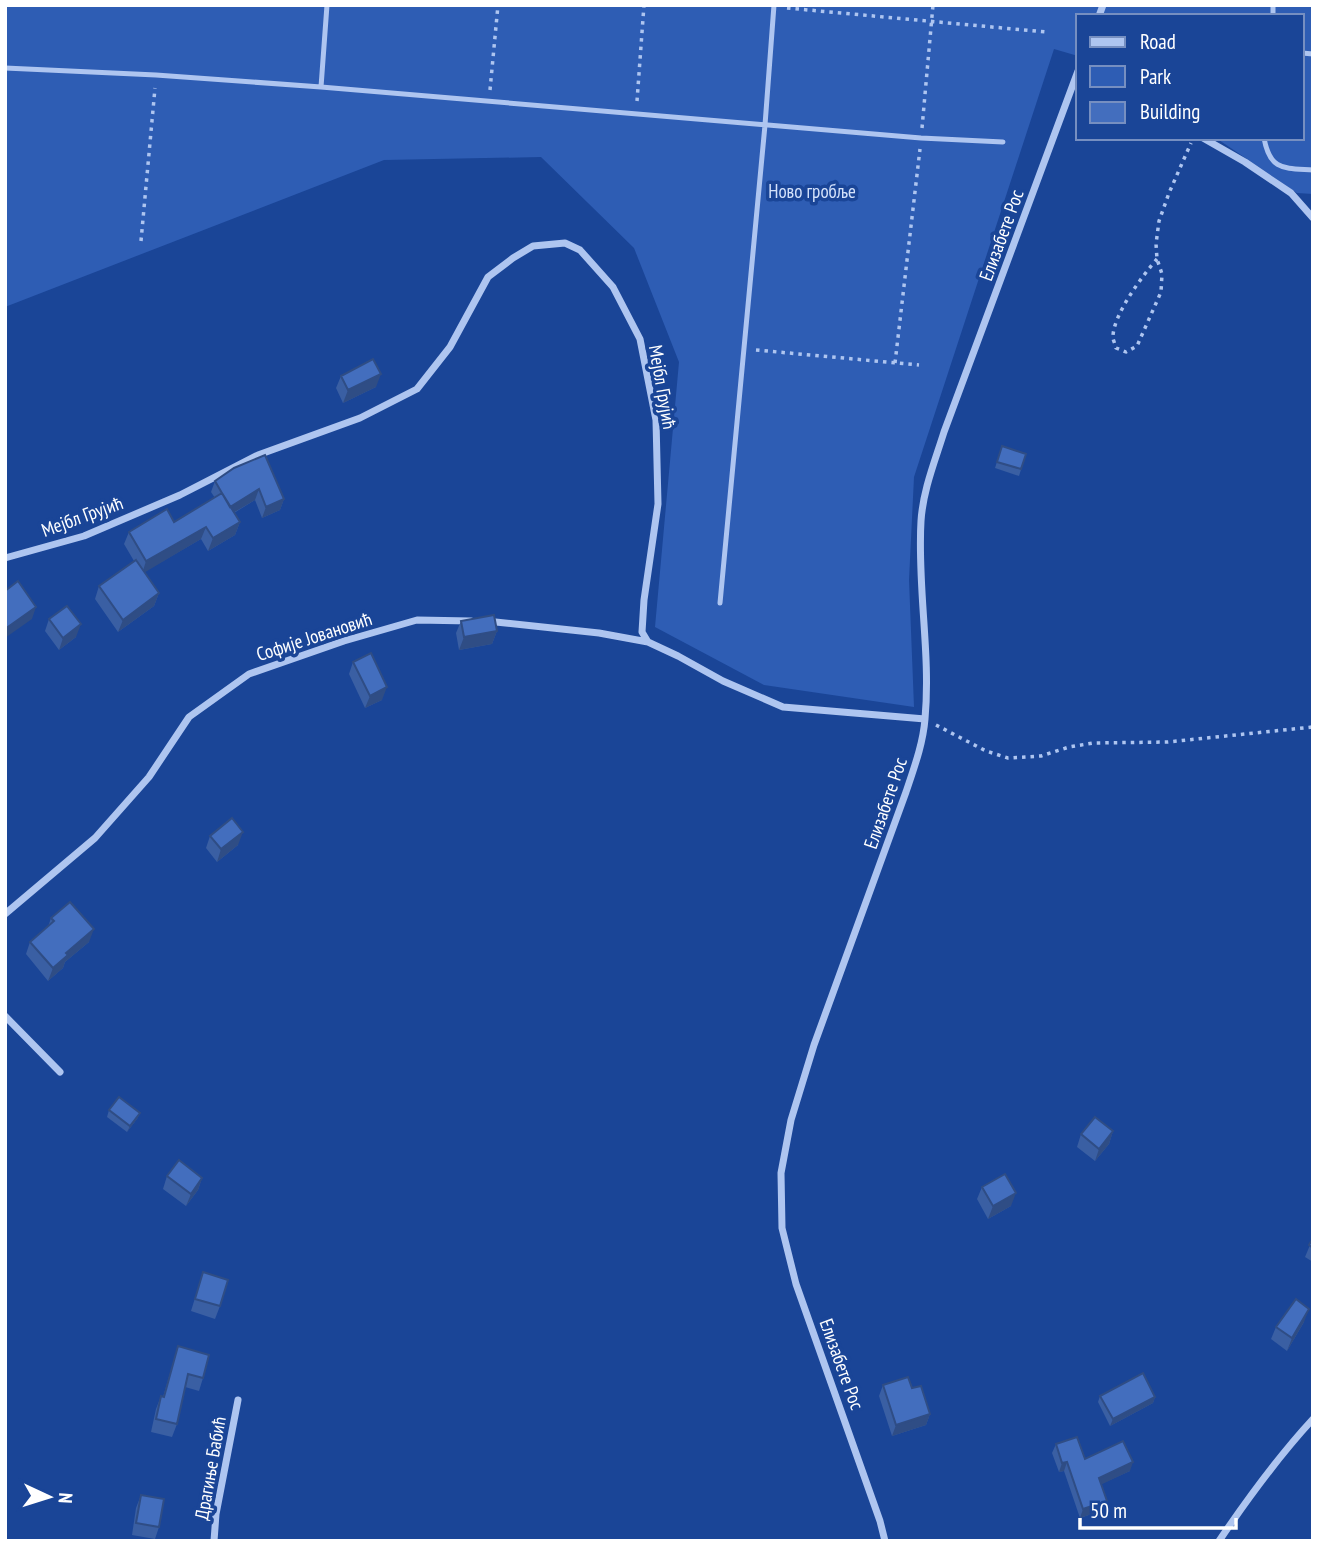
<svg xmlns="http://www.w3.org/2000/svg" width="1318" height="1546" font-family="'PT Sans Narrow',sans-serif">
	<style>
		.green { fill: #2e5db4 }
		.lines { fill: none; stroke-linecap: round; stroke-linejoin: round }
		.path { stroke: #aec5f0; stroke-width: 3.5; stroke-dasharray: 3.5 5; stroke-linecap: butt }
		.service { stroke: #aec5f0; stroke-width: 5 }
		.minor { stroke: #aec5f0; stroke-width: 7 }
		.wall { fill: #3a5fa3 }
		.shaded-wall { fill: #2f4d85 }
		.building { fill: #436ebe; stroke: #2f4d85; stroke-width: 2 }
		.labels { text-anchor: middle; stroke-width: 7; stroke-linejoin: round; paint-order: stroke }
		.park-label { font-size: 19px; fill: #d4e2fb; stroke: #1a4597 }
		.street-label { font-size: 19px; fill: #fff; stroke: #1a4597 }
	</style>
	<rect width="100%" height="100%" fill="#1a4597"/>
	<!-- green -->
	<path class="green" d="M 5,5 L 1313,5 L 1313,194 L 1297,193 L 1216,138 L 1302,138 L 1302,16 L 1078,16 L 1078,56 L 1054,49 L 914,477 L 909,580 L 914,707 L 764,685 L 655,627 L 679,362 L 634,248 L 541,157 L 384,160 L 5,307 Z"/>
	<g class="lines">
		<!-- path -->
		<path class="path" d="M 787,8 L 1046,32
			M 490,90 L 498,5
			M 637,101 L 644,5
			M 922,128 L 933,5
			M 141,241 L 155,88
			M 1157,259 C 1143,275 1112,316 1113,338 C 1113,340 1116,346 1116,348 L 1126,352 L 1137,346 L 1161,292 L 1162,274 L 1157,259 L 1156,244 L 1159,221 L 1169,193 L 1191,143
			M 756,350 L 919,365
			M 895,363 L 920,149
			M 936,725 L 986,751 L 1008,758 L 1041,756 L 1069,747 L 1093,743 L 1168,742 L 1313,727"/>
		<!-- service -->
		<path class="service" d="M 1273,16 L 1273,5
			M 1302,53 L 1313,54
			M 5,68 L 156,75 L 321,87 L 921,138 L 1003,142
			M 321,87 L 327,5
			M 1264,138 C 1270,171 1284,168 1313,170
			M 720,603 L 765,125 L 774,5"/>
		<!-- minor -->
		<path class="minor" d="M 1099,16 L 1103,5
			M 1203,138 L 1245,162 L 1291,193 L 1313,218
			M 5,558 L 84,536 L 180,495 L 258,455 L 360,418 L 417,389 L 450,347 L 488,277 L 513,258 L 533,246 L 565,243 L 580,250 L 613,287 L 640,339 L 656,420 L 658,504 L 644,600 L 642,632 L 648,642 L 678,656 L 723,681 L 783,707 L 925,719
			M 486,621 L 599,633 L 648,642
			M 5,914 L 95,838 L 149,777 L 189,717 L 249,674 L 344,641 L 417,620 L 471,621
			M 5,1016 L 60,1072
			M 214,1541 L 216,1514 L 238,1400
			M 885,1541 L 880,1521 L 796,1284 L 782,1228 L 781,1173 L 791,1120 L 814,1045 L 906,792 C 914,768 923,744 925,719 C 931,653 917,587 921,521 C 923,490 935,461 944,432 L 1078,71
			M 1219,1541 C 1248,1498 1278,1457 1313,1419"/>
	</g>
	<!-- wall -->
	<path class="wall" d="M 341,376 L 376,387 L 343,403 L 336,388 Z
		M 1002,446 L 1026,454 L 1019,476 L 995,468 Z
		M 234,468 L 284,499 L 280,510 L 262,518 L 255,500 L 234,513 L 240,522 L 235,535 L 208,551 L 201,539 L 144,572 L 159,593 L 154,606 L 118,632 L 95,599 L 99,586 L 134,561 L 124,544 L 129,532 L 174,522 L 215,498 L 211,492 L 215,481 Z
		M 49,619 L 76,637 L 59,650 L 45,631 Z
		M 461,621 L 497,631 L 492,644 L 459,650 L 456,633 Z
		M 353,662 L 382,700 L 365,708 L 349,674 Z
		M 210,836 L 238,845 L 217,862 L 206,848 Z
		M 51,918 L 89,942 L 65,962 L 63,968 L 48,981 L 26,954 L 30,942 L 48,927 Z
		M 109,1110 L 140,1113 L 137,1119 L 127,1132 L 107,1117 Z
		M 1113,1131 L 1109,1144 L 1095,1161 L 1077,1147 L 1081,1134 Z
		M 167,1176 L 202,1178 L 198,1190 L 186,1206 L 163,1189 Z
		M 982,1187 L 1011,1206 L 988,1219 L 977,1199 Z
		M 1313,1238 L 1313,1262 L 1305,1257 Z
		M 203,1272 L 220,1306 L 215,1319 L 191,1311 Z
		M 1304,1322 L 1287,1351 L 1271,1339 L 1276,1327 Z
		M 178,1346 L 203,1378 L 199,1391 L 185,1387 L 177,1424 L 172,1437 L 151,1432 L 156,1409 L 161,1396 L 163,1397 Z
		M 883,1385 L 912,1388 L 930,1414 L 926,1425 L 892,1436 L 879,1396 Z
		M 1100,1396 L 1155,1397 L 1153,1403 L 1110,1426 L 1098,1402 Z
		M 1056,1444 L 1085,1459 L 1130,1471 L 1101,1484 L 1103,1510 L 1080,1518 L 1064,1471 L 1059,1472 L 1052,1453 Z
		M 141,1495 L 159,1527 L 155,1539 L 132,1535 L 136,1508 Z"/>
	<!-- shaded-wall -->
	<path class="shaded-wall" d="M 381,374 L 376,387 L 343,403 L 348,390 Z
		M 259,489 L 255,500 L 226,517 L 230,507 Z
		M 284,499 L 280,510 L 262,518 L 266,507 Z
		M 240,522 L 235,535 L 208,551 L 213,538 Z
		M 206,527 L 201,539 L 142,574 L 146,561 Z
		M 159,593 L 154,606 L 118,632 L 123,620 Z
		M 36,607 L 32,619 L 5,638 L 5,629 Z
		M 81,624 L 76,637 L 59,650 L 63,638 Z
		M 497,631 L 492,644 L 459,650 L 464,637 Z
		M 387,687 L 382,700 L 365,708 L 370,696 Z
		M 243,832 L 238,845 L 217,862 L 221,849 Z
		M 94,929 L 89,942 L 65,962 L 63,968 L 48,981 L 53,968 L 66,953 Z
		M 140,1113 L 137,1119 L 127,1132 L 130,1126 Z
		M 1113,1131 L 1109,1144 L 1095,1161 L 1099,1149 Z
		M 202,1178 L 198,1190 L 186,1206 L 191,1194 Z
		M 1016,1193 L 1011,1206 L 988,1219 L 993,1206 Z
		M 1309,1309 L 1304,1322 L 1287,1351 L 1292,1338 Z
		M 1155,1397 L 1153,1403 L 1110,1426 L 1113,1419 Z
		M 930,1414 L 926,1425 L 892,1436 L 896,1425 Z
		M 1067,1462 L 1064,1471 L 1059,1472 L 1062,1463 Z
		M 1133,1462 L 1130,1471 L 1096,1487 L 1099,1478 Z
		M 1107,1501 L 1103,1510 L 1080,1518 L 1083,1509 Z"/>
	<!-- building -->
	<path class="building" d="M 373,359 L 381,374 L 348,390 L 341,376 Z
		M 1002,446 L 1026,454 L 1021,469 L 997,462 Z
		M 265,455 L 284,499 L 266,507 L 259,489 L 230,507 L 215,481 L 234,468 Z
		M 222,493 L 240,522 L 213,538 L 206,527 L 146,561 L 129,532 L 167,509 L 174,522 Z
		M 136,560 L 159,593 L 123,620 L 99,586 Z
		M 18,581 L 36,607 L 5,629 L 5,591 Z
		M 67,606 L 81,624 L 63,638 L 49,619 Z
		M 494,615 L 497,631 L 464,637 L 461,621 Z
		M 371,653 L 387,687 L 370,696 L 353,662 Z
		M 232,818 L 243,832 L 221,849 L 210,836 Z
		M 70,902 L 94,929 L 66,953 L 68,955 L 53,968 L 30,942 L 54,921 L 51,918 Z
		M 119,1097 L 140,1113 L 130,1126 L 109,1110 Z
		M 1095,1117 L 1113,1131 L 1099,1149 L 1081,1134 Z
		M 179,1160 L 202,1178 L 191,1194 L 167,1176 Z
		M 1005,1174 L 1016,1193 L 993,1206 L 982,1187 Z
		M 1313,1238 L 1313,1248 L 1309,1245 Z
		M 203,1272 L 228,1280 L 220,1306 L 195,1299 Z
		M 1296,1299 L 1309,1309 L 1292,1338 L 1276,1327 Z
		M 178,1346 L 209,1355 L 203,1378 L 188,1374 L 177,1424 L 156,1419 L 161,1396 L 164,1397 Z
		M 1143,1373 L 1155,1397 L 1113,1419 L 1100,1396 Z
		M 908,1377 L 912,1388 L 921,1386 L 930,1414 L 896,1425 L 883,1385 Z
		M 1077,1437 L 1085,1459 L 1123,1441 L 1133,1462 L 1099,1478 L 1107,1501 L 1083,1509 L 1067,1462 L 1062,1463 L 1056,1444 Z
		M 141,1495 L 164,1499 L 159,1527 L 136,1523 Z"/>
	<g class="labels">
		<!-- park labels -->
		<g class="park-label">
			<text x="812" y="198">Ново гробље</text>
		</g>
		<!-- street labels -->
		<g class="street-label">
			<text transform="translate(1001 235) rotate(-70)" y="7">Елизабете Рос</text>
			<text transform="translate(663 387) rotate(80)" y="7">Мејбл Грујић</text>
			<text transform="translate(82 516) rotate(-20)" y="7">Мејбл Грујић</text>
			<text transform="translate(314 636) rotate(-18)" y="7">Софије Јовановић</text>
			<text transform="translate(885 803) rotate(-71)" y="7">Елизабете Рос</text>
			<text transform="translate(842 1364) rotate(70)" y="7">Елизабете Рос</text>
			<text transform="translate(210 1468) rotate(-80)" y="7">Драгиње Бабић</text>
		</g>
	</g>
	<!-- border -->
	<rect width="1318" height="1546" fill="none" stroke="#ffffff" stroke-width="14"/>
	<!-- legend -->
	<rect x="1076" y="14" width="228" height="126" fill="#1a4597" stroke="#768fc1" stroke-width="2"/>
	<rect x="1090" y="37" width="35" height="10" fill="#aec5f0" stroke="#768fc1" stroke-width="2"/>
	<text x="1140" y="49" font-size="21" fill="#ffffff">Road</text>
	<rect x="1090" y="66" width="35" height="21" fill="#2e5db4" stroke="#768fc1" stroke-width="2"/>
	<text x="1140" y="84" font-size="21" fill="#ffffff">Park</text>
	<rect x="1090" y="102" width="35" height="21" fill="#436ebe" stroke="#768fc1" stroke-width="2"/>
	<text x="1140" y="119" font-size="21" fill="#ffffff">Building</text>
	<!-- north arrow -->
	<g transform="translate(49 1497) rotate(94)" stroke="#1a4597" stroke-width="5" paint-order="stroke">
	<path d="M0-5L12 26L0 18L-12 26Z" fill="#ffffff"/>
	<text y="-10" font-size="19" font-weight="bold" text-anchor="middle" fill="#ffffff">N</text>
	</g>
	<!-- scale -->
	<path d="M1080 1518v10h156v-10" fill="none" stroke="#ffffff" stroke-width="3.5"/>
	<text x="1090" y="1518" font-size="21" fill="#ffffff" stroke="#1a4597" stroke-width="5" paint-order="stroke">50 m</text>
</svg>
